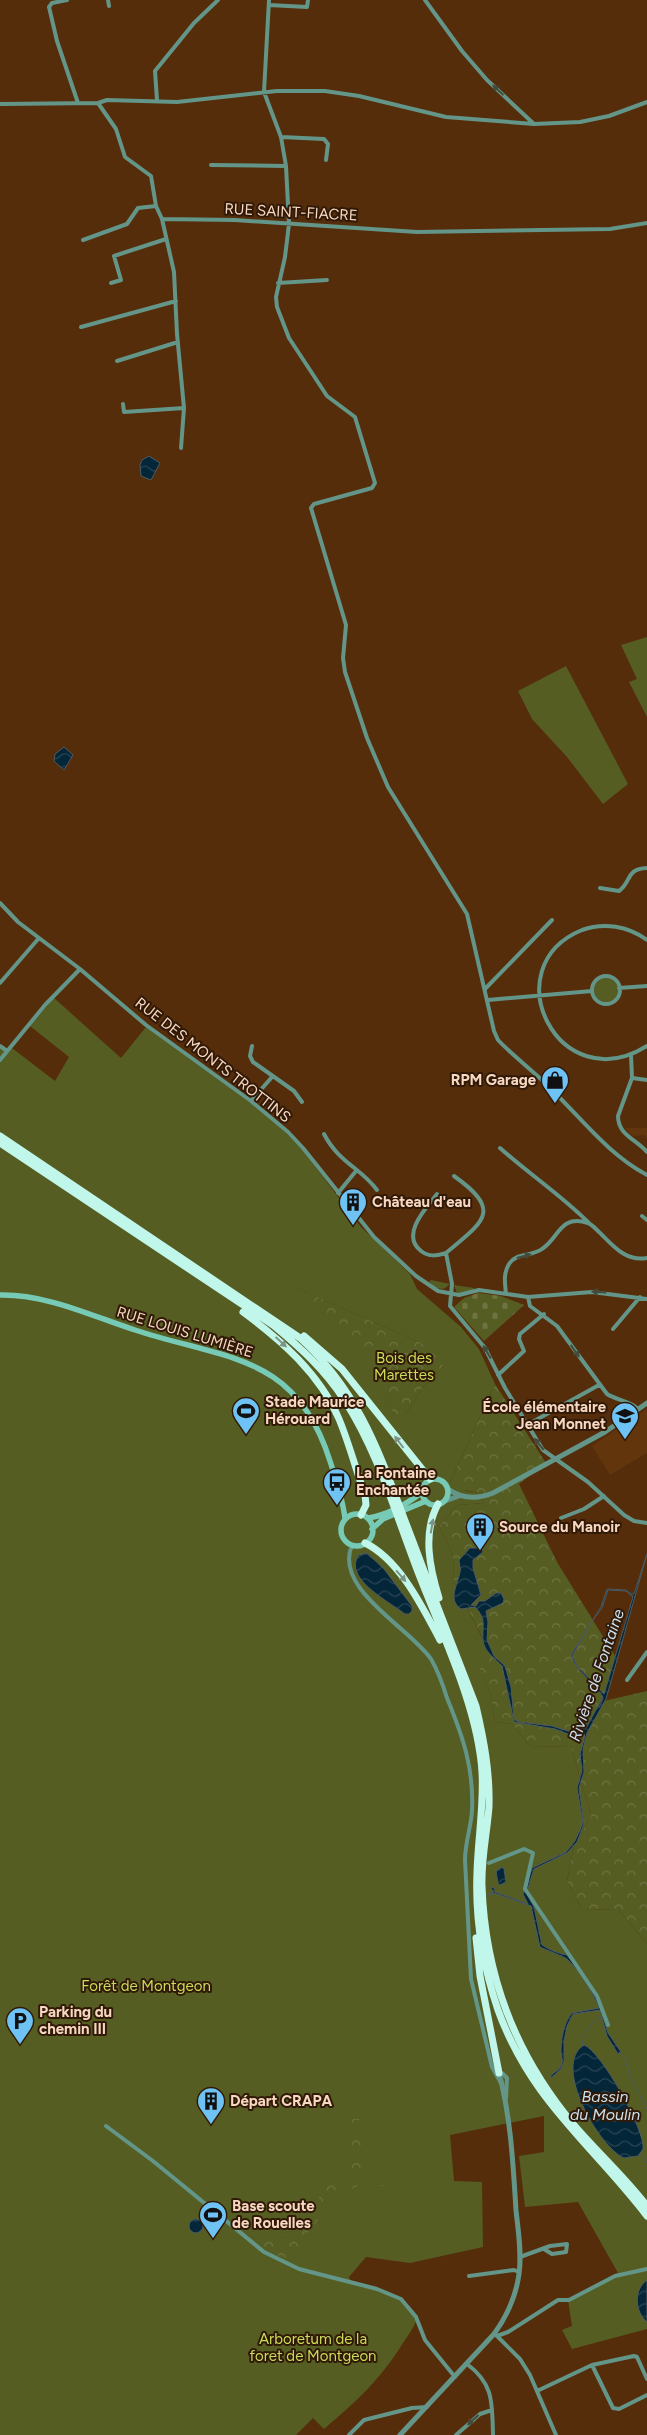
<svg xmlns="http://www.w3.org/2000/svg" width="647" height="2435" font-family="Figtree,sans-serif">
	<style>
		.built { fill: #62350d }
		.green { fill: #555d23; fill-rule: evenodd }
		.forest { fill: url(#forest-crowns) }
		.cemetery { fill: url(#cemetery-stones) }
		.water { fill: url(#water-waves); stroke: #4d5b62; fill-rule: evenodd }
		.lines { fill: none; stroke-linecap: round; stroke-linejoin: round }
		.stream { stroke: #4d5b62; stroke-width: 1 }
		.minor { stroke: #639689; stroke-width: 4 }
		.tertiary { stroke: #639689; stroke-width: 5 }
		.secondary { stroke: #77cab6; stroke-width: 5.5 }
		.trunk { stroke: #c0f7ea; stroke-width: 7 }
		.oneway { fill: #444b3b }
		.oneway2 { fill: #7f9384 }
		.labels { text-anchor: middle; stroke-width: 4; stroke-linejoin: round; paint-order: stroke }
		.street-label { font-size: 15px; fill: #f8d8c2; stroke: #301907 }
		.poi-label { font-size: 15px; font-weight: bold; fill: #f8d8c2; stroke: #301907; text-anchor: start }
		.park-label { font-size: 15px; fill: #cadd59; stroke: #301907 }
		.water-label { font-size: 16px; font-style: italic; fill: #cae0ef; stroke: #301907 }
	</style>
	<defs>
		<pattern id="forest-crowns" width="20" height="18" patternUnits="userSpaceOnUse" patternTransform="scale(1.25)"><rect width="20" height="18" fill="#555d23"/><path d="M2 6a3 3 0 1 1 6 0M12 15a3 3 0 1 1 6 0" fill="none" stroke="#6e7441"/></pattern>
		<pattern id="cemetery-stones" width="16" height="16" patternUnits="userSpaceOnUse" patternTransform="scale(1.25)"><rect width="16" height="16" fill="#555d23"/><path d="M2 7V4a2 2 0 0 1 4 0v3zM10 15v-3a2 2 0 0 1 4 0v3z" fill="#6e7441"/></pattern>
		<pattern id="water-waves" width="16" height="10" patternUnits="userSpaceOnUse" patternTransform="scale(1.25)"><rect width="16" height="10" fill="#042639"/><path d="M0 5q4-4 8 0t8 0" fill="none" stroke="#294554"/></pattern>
	</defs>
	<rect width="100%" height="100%" fill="#552d0a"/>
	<!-- built -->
	<path class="built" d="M 625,1128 L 647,1128 L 647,1139 L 645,1135 L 633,1136 Z
		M 647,1409 L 647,1453 L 610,1475 L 592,1446 Z"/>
	<!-- green -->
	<path class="green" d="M 647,637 L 647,717 L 629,682 L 637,679 L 621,645 Z
		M 566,666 L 628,784 L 603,804 L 567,757 L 532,719 L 518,691 Z
		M594 990a12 12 0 1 1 24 0a12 12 0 1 1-24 0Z
		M 54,998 L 121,1058 L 146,1027 L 255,1106 L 287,1134 L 301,1148 L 361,1227 L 410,1274 L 417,1289 L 461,1327 L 479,1349 L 495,1384 L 450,1482 L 466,1491 L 480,1493 L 484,1503 L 458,1505 L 439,1526 L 453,1556 L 454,1582 L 490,1653 L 474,1652 L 490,1693 L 495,1722 L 512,1724 L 530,1746 L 571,1747 L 591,1816 L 574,1846 L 567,1881 L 582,1910 L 618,1909 L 647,1944 L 647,2329 L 572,2349 L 562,2330 L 572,2326 L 568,2300 L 618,2273 L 578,2202 L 525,2207 L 519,2156 L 544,2152 L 544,2116 L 450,2135 L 454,2181 L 482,2182 L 483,2247 L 410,2263 L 366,2257 L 349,2277 L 351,2281 C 381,2288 399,2291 418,2316 C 415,2326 409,2334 403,2343 C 380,2380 357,2401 324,2429 L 313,2418 L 296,2435 L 0,2435 L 0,1047 L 7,1053 L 12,1048 L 55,1081 L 69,1057 L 30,1026 ZM 294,1287 L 419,1342 L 443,1367 L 423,1387 L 406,1414 L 394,1416 L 369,1355 Z
		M 431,1280 L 450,1284 L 444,1289 L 436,1288 L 429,1282 Z
		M 454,1285 L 474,1288 L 474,1289 L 464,1293 L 457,1293 Z"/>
	<!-- forest -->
	<path class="forest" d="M 292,1286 L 419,1342 L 440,1356 L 443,1367 L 423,1387 L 406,1414 L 400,1417 L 394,1416 L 368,1355 Z
		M 495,1384 L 546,1463 L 519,1484 L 557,1562 L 615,1656 L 604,1701 L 647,1691 L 647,1944 L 618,1909 L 582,1910 L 567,1881 L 574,1846 L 591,1816 L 571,1747 L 530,1746 L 512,1724 L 495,1722 L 490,1693 L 473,1652 L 490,1652 L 454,1582 L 453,1556 L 439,1526 L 458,1505 L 484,1503 L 480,1493 L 458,1489 L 450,1482 Z
		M 349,2119 L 359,2119 L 364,2180 L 384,2180 L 384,2186 L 357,2186 L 321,2207 L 316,2228 L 313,2232 L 309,2230 L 287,2261 L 259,2244 L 268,2237 L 284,2235 L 311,2214 L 324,2188 L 343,2181 L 345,2185 L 351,2181 Z"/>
	<!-- cemetery -->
	<path class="cemetery" d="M 478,1293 L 501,1296 L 524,1305 L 484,1341 L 454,1307 L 464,1298 Z"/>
	<!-- water -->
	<path class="water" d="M 149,456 L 160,463 L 151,480 L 141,476 L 140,465 L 142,460 Z
		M 64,747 L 73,755 L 64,770 L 54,761 L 55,754 Z
		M 470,1548 L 482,1548 L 483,1552 L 473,1560 L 473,1568 L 481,1595 L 471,1605 L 476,1606 L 479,1601 L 485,1601 L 496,1593 L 501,1593 L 504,1599 L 503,1603 L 486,1611 L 488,1622 L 487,1640 L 494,1656 L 505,1666 L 511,1687 L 514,1719 L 519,1722 L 552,1726 L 571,1732 L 586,1728 L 603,1697 C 595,1684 573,1668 571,1655 L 601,1607 L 607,1589 L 626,1590 L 631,1594 L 634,1594 L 647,1554 L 606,1699 L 587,1733 L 583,1749 L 584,1772 L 579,1788 L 584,1824 L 577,1842 L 567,1853 L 534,1869 L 527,1891 L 526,1888 L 532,1868 L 566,1852 L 575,1841 L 583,1823 L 577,1788 L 582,1771 L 580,1754 L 585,1736 L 583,1732 L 568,1734 L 555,1729 L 514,1722 L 502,1666 C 496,1659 484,1652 483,1640 C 482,1626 487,1619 475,1607 L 461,1609 C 447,1600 458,1584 460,1572 C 461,1568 459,1563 459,1560 ZM 608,1590 L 626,1591 L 633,1597 L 604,1694 L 577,1666 L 572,1656 L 592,1621 L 602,1608 Z
		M 367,1553 L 384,1569 L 412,1606 L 412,1611 L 409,1614 L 405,1614 C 390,1602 342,1578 359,1555 Z
		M 502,1867 L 504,1869 L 506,1882 L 500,1885 L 498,1884 L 496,1871 Z
		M 490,1887 L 494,1888 L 495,1892 L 528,1904 L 523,1894 L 525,1890 L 534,1907 L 542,1945 C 550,1950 557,1953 567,1955 L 596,1994 L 608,2033 L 621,2052 L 618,2054 L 607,2036 L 600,2010 L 573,2014 L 567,2026 L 564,2041 L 564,2061 L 561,2069 L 552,2077 L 550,2077 C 553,2072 561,2070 562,2063 C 563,2059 561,2055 561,2051 C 561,2039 564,2022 572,2013 L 599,2008 C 594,1994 579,1970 567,1959 C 565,1957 544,1949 540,1947 L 531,1906 L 494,1893 L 486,1896 L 494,1892 Z
		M 584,2045 C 601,2051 646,2131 643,2149 L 638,2156 L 624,2158 C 600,2148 551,2065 584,2045 Z
		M189 2226a7 7 0 1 1 14 0a7 7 0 1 1-14 0Z
		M 647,2280 L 647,2322 C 635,2312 633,2290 647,2280 Z"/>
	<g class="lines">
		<!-- stream -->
		<path class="stream" d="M 599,1707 L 603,1699
			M 582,2046 C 583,2033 591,2022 602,2016
			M 619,2052 L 625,2059 L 629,2074 L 647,2109
			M 640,2154 L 647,2163"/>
		<!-- minor -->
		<path class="minor" d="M 67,0 L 52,3 L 49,7 L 57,41 L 78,103
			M 108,0 L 109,6
			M 269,0 L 264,92 L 281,137 L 286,166 L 289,224 L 285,257 L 276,297 L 277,307 L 289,338 L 327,396 L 355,417 L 375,483 L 372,488 L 314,504 L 311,508 L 346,625 L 343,658 L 345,672 L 367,738 L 388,787 L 467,914 L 494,1031 L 498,1040 C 515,1058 535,1072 552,1090 C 583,1120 608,1154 647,1175
			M 425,0 L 462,51 L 487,80 L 534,124
			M 269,5 L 307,7 L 308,0
			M 157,100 L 155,71 L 194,23 L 218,0
			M 98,103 L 116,129 L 125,157 L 151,176 L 156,206 L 162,219 L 174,272 L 177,334 L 184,408 L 181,448
			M 0,104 L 98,103 L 107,100 L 177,102 L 277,91 L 325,91 L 359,96 L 446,117 L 534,124 L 580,122 L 609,116 L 647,102
			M 281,137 L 324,139 L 328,144 L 326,160
			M 211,165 L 286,166
			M 162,219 L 235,220 L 417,232 L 610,229 L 647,223
			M 83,240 L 127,224 L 138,208 L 156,206
			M 111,283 L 121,280 L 114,256 L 166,239
			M 278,283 L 327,280
			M 81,327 L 176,301
			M 117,361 L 178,342
			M 123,404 L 124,412 L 184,408
			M 600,888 L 619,891 C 632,882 625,869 647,868
			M 0,903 L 18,922 L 80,969 L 146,1025 L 251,1101 L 288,1132 L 303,1148 L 374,1237 L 416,1276 L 438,1291 L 459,1295 L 479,1290 L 528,1297 L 592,1292 L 647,1299
			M 647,940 C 628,926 604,922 582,930 C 492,967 559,1101 647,1046
			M592 990a14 14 0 1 1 28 0a14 14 0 1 1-28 0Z
			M 0,983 L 39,938
			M 619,988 L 647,986
			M 485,989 L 552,920
			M 488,1000 L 592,991
			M 0,1046 L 7,1051
			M 252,1046 L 250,1056 L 253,1062 L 294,1091 L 302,1102
			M 631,1055 L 632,1078 L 618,1116 C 618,1135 636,1139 647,1152
			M 0,1060 L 45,1005 L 80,969
			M 632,1078 L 647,1080
			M 251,1101 L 272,1077
			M 324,1134 C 339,1163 361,1168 377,1190
			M 500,1148 C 529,1174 561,1195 589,1223
			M 454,1176 C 503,1211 484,1221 446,1253 L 452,1284 L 450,1306 L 485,1348 L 505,1388 L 543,1450 L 588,1482 L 624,1515 L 634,1521 L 647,1523
			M 338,1193 L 356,1171
			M 437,1194 C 426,1208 400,1235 421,1251 C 429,1257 437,1256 446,1253
			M 642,1216 L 647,1220
			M 506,1294 C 505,1284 503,1274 509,1264 C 517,1252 531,1257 542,1249 C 559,1238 560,1214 588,1223 C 591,1224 594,1227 597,1230 C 612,1244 624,1262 647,1258
			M 528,1297 L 530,1306 L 557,1326 L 607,1394 C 616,1400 631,1401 638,1409
			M 613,1329 L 640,1297
			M 498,1375 L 524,1351 L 519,1339 L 520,1334 L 544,1314
			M 527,1425 L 599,1385
			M 561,1518 L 584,1509 L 604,1496
			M 352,1545 C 333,1589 409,1627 431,1659 C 438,1671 443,1685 447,1698 C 463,1737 474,1768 472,1811 C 471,1827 465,1843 465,1860 L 471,1979 L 492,2067 L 501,2083
			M 627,1680 L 647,1652
			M 489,1863 L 524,1849 L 533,1853 L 525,1889 L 597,1996 L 608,2025
			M 497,2074 L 502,2073 L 507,2078 L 506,2098
			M 106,2126 L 153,2161 L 264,2252 L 299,2269 L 377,2289 L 401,2299 L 416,2317 L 425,2340 L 455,2377
			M 520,2257 L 550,2246 L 567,2244 L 566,2252 L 552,2254 L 544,2249
			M 469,2276 L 514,2270 L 519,2272
			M 496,2335 L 520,2359 L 530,2375 L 556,2435
			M 497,2336 L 508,2332 L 558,2300 L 569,2300 L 615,2276 L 647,2269
			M 467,2364 C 494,2384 492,2403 493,2435
			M 592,2365 L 613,2408 L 619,2409 L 647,2395
			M 537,2391 L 592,2365 L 634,2356 L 637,2357 L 647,2379
			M 349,2435 L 364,2420 L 412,2408 L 427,2407
			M 456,2435 L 480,2414 L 492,2410"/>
		<!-- tertiary -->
		<path class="tertiary" d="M 448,1489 C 462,1499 478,1499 493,1493 L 605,1432 L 647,1403
			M 445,1501 L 459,1496
			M 400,2435 L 494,2334 C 507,2316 516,2296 519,2274 C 522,2253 518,2230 516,2210 C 513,2164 511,2118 499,2073"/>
		<!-- secondary -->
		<path class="secondary" d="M 0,1295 C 46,1294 92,1316 135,1330 C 226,1360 296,1353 330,1461 C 336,1480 343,1499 345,1519
			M422 1492a13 13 0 1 1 26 0a13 13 0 1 1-26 0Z
			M341 1530a16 16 0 1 1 32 0a16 16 0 1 1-32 0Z
			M 368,1518 C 387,1515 407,1504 422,1492
			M 372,1529 L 383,1519 L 426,1501"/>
		<!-- trunk -->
		<path class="trunk" d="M 0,1136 L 300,1338 C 364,1396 382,1462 412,1539 C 433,1595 454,1650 476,1706 C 484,1740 490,1772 489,1807 C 487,1833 481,1860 482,1886 C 485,1976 516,2056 574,2125 C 597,2152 625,2177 647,2206
			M 0,1143 L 273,1325 C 301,1348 325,1370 345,1401 C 378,1452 396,1515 418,1572 C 441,1632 478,1707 482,1772 C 484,1805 478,1839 477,1872 C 475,1919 483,1966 498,2010 C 531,2101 591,2143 647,2216
			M 243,1312 C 281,1340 320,1374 339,1419 C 349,1443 356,1470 365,1495 L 366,1505 L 361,1515
			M 304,1336 L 342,1369 L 430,1479
			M 438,1504 C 422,1533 430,1569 439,1598
			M 365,1543 C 400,1560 423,1608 440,1640
			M 476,1938 L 480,1976 L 499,2073"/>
	</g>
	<!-- one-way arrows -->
	<defs><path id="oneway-solid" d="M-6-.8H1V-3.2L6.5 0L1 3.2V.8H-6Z" transform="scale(1.25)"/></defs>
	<g class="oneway">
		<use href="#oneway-solid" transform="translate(498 90) rotate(-137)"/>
		<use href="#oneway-solid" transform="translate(524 1256) rotate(-15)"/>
		<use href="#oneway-solid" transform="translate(599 1292) rotate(-177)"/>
		<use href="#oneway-solid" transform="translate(575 1351) rotate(55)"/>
		<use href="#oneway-solid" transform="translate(487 1352) rotate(-121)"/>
		<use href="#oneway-solid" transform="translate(539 1444) rotate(-129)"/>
		<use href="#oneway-solid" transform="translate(473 2420) rotate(138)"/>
	</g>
	<g class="oneway2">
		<use href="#oneway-solid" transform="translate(281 1342) rotate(43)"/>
		<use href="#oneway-solid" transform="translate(399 1442) rotate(-127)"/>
		<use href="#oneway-solid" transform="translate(432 1526) rotate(-80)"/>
		<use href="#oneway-solid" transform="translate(401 1576) rotate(49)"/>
	</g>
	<!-- icons -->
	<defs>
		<g id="shop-pin" transform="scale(1.4375)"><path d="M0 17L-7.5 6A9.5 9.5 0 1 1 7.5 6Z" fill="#6fc2f4" stroke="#301907"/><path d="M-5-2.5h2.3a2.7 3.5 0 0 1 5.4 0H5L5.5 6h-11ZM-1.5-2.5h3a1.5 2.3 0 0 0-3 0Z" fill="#111"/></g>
		<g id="building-pin" transform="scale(1.4375)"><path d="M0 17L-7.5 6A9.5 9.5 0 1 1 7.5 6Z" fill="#6fc2f4" stroke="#301907"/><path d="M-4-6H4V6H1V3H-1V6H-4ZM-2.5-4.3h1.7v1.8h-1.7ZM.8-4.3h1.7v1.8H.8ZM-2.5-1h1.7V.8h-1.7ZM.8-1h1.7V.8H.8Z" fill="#111"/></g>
		<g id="stadium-pin" transform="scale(1.4375)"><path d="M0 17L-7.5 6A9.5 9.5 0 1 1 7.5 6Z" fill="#6fc2f4" stroke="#301907"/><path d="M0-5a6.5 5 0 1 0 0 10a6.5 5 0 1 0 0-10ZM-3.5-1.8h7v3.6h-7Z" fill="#111"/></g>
		<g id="school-pin" transform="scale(1.4375)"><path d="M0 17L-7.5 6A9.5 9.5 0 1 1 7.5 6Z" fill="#6fc2f4" stroke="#301907"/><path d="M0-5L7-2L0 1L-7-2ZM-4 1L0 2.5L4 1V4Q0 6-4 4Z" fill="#111"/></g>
		<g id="bus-pin" transform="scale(1.4375)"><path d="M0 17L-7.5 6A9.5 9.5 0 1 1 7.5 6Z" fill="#6fc2f4" stroke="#301907"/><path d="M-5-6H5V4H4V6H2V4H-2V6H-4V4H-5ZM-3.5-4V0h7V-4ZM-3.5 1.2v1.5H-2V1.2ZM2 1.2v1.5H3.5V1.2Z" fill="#111"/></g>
		<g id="parking-pin" transform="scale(1.4375)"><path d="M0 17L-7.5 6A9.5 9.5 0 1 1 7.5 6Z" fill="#6fc2f4" stroke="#301907"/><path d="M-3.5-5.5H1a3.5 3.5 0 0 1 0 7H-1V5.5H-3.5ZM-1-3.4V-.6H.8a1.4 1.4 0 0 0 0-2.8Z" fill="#111"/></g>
	</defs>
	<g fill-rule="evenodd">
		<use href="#shop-pin" x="555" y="1080"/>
		<use href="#building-pin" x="353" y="1202"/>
		<use href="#stadium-pin" x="246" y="1411"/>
		<use href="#school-pin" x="625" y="1416"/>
		<use href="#bus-pin" x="337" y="1482"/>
		<use href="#building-pin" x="480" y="1527"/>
		<use href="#parking-pin" x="20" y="2021"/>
		<use href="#building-pin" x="211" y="2101"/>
		<use href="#stadium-pin" x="213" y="2215"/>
	</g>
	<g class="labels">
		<!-- street labels -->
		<g class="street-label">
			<text transform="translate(291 212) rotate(3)" y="5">RUE SAINT-FIACRE</text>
			<text transform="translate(213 1060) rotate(38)" y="5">RUE DES MONTS TROTTINS</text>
			<text transform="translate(185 1332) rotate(17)" y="5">RUE LOUIS LUMIÈRE</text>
		</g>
		<!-- poi labels -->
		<g class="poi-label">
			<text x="536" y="1085" text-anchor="end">RPM Garage</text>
			<text x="372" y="1207">Château d'eau</text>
			<text x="265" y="1407">Stade Maurice<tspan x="265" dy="17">Hérouard</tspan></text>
			<text x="606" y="1412" text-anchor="end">École élémentaire<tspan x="606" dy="17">Jean Monnet</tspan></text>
			<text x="356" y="1478">La Fontaine<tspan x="356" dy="17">Enchantée</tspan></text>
			<text x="499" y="1532">Source du Manoir</text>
			<text x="39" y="2017">Parking du<tspan x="39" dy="17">chemin III</tspan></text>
			<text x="230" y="2106">Départ CRAPA</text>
			<text x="232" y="2211">Base scoute<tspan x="232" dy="17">de Rouelles</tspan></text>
		</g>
		<!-- park labels -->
		<g class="park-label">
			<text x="404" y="1363">Bois des<tspan x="404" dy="17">Marettes</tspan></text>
			<text x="146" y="1991">Forêt de Montgeon</text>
			<text x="313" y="2344">Arboretum de la<tspan x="313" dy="17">foret de Montgeon</tspan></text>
		</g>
		<!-- water labels -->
		<g class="water-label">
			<text transform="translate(596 1675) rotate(-71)" y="6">Rivière de Fontaine</text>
			<text x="605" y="2102">Bassin<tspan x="605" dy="18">du Moulin</tspan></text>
		</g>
	</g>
</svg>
